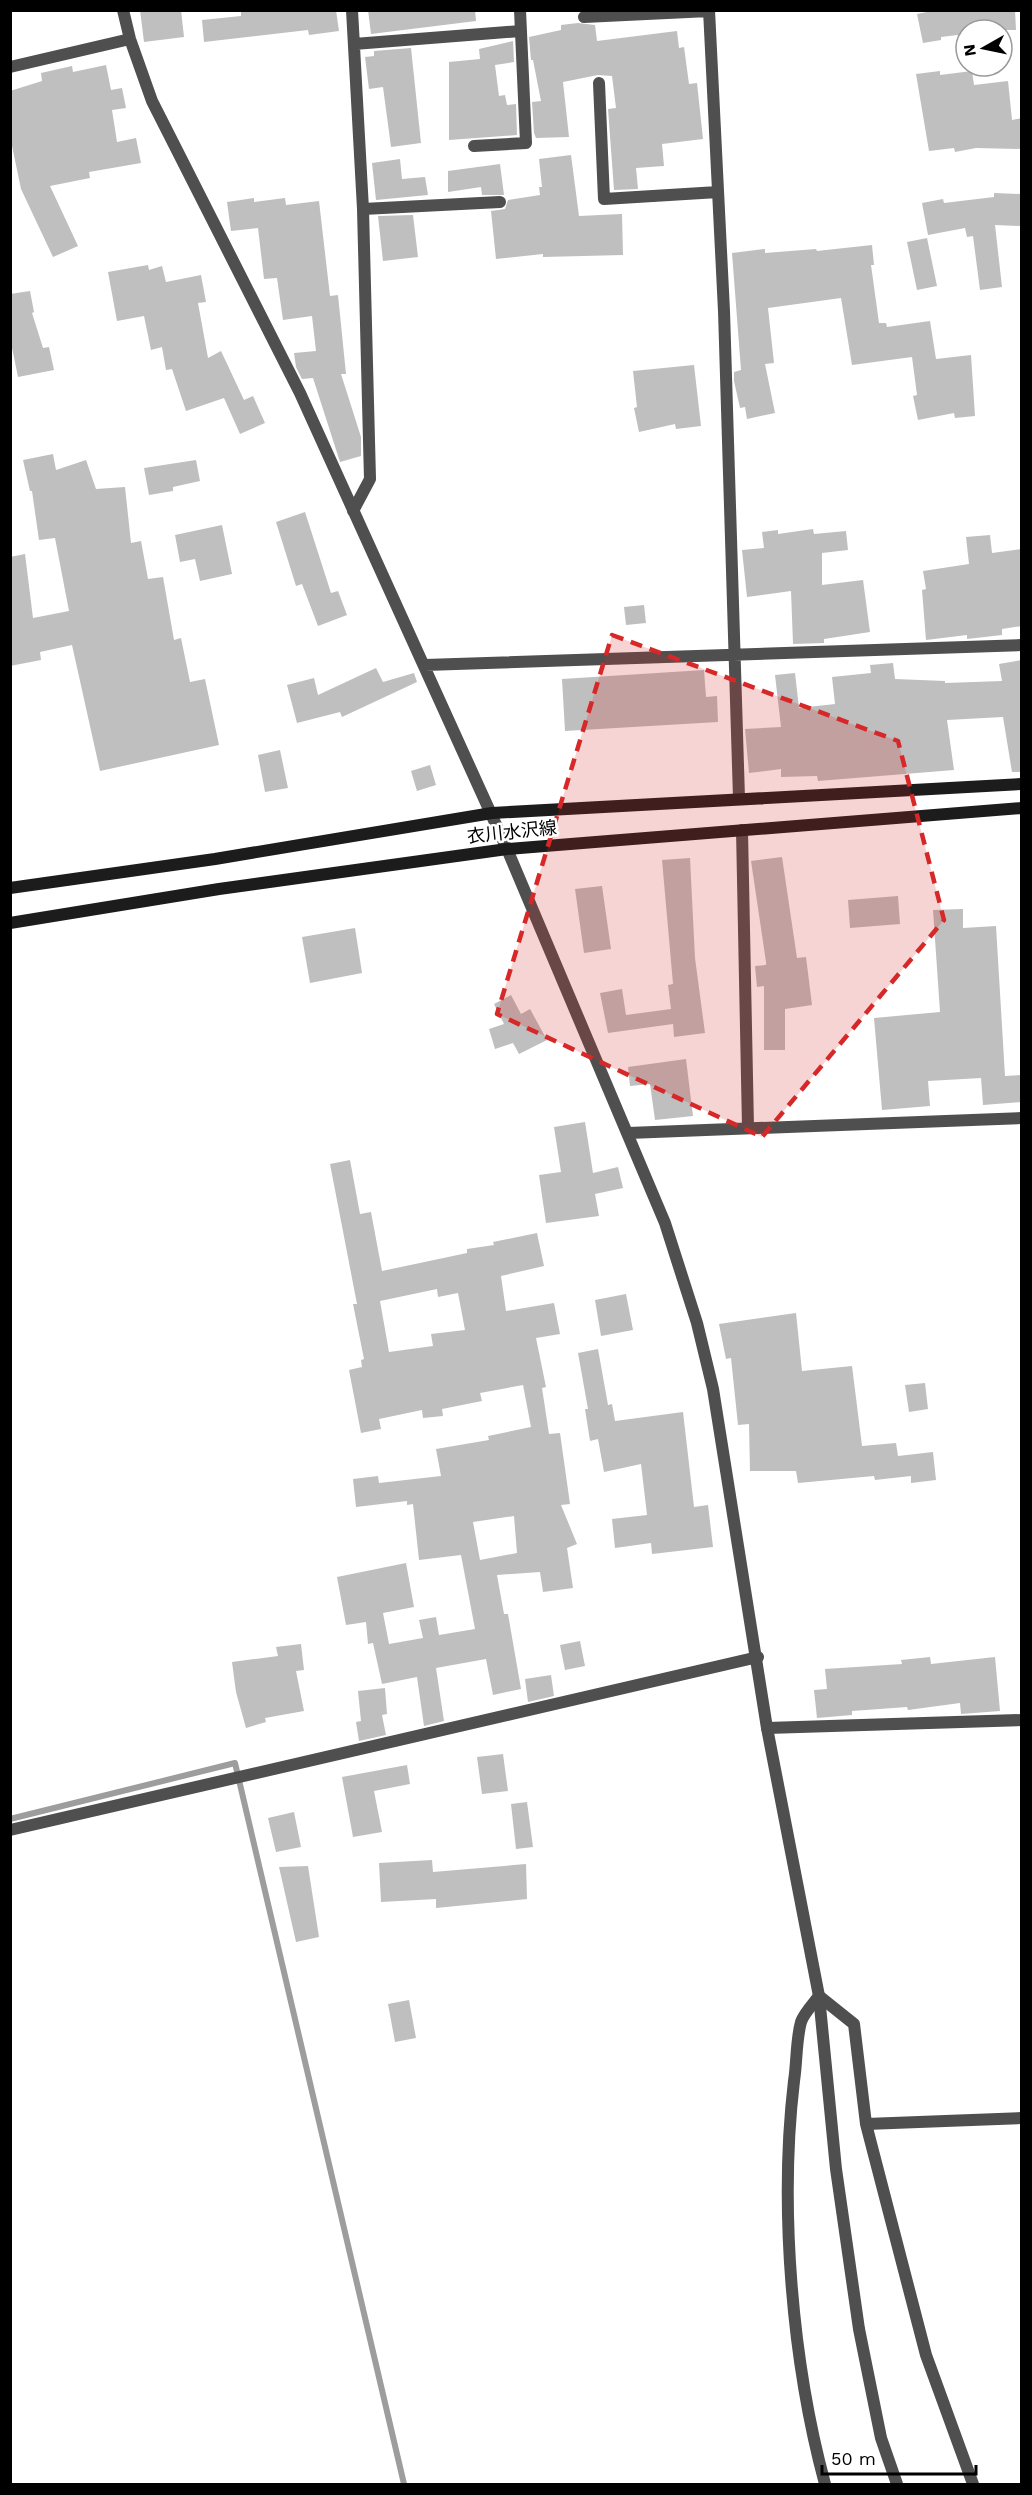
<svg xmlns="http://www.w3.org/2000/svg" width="1032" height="2495" font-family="'Work Sans','Noto Sans JP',sans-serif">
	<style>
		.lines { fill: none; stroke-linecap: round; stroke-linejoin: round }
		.stream { stroke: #9d9d9d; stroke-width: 6 }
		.building { fill: #bfbfbf; fill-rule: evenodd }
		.minor { stroke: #4f4f4f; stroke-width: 12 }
		.tertiary { stroke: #4f4f4f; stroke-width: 12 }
		.secondary { stroke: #1c1c1c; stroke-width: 12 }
		.marked { fill: #d62828; fill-opacity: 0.2; stroke: #d62828; stroke-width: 4.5; stroke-dasharray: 12 8; stroke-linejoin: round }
		.labels { text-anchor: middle; stroke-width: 5; stroke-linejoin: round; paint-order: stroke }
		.street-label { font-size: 18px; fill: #000; stroke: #fff }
	</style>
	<rect width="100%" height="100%" fill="#fff"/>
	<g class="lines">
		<!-- stream -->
		<path class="stream" d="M 10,1819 L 235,1763 L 404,2484"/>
	</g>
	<!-- building -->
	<path class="building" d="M 140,10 L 181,10 L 184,37 L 144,42 Z
		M 241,10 L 336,10 L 339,31 L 309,35 L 308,30 L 204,42 L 202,20 L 241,16 Z
		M 368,10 L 475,10 L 476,21 L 371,34 Z
		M 937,10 L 1015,10 L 1016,30 L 966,30 L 966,34 L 941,37 L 941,40 L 923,43 L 917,14 Z
		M 578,23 L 595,25 L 597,41 L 677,31 L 679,48 L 684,47 L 689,84 L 697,83 L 703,139 L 662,144 L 664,166 L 636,168 L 638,189 L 614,190 L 608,109 L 616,108 L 612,76 L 598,75 L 563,82 L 569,137 L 536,138 L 534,133 L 532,102 L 541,101 L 533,60 L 531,60 L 529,37 L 561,30 L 561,25 Z
		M 513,41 L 514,62 L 495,65 L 499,96 L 505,95 L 507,105 L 516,104 L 517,135 L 449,140 L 449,62 L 480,59 L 479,49 Z
		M 411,48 L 421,143 L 391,147 L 383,87 L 369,89 L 365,57 L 374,56 L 374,51 Z
		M 106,65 L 111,90 L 122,88 L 126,108 L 112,110 L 117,142 L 136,138 L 141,163 L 89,172 L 90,178 L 50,186 L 78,246 L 53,257 L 21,189 L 10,136 L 10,91 L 42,81 L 41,73 L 72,66 L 73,72 Z
		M 940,71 L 940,75 L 972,71 L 974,85 L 1008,81 L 1012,120 L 1022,118 L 1022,149 L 976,148 L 955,152 L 954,148 L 929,151 L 916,74 Z
		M 571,155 L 579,216 L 622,214 L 623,255 L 543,257 L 543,254 L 496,259 L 491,211 L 505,209 L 508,200 L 540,195 L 539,187 L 542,187 L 539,159 Z
		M 400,159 L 402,179 L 425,177 L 428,195 L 376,200 L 372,163 Z
		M 500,164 L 504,195 L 482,195 L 481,187 L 448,192 L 448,171 Z
		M 994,193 L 1021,194 L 1020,226 L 995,225 L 1002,287 L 980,290 L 973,236 L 967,237 L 965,228 L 928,235 L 922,203 L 943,199 L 944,203 L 994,197 Z
		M 254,198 L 254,202 L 285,198 L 286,205 L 319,201 L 330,296 L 338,295 L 346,374 L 341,374 L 361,437 L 361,456 L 340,462 L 313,378 L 302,379 L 296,367 L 294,353 L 316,351 L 312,316 L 283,320 L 277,278 L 264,279 L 258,228 L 231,231 L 227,202 Z
		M 413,215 L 418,257 L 383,261 L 378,216 Z
		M 927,238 L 937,286 L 917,290 L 907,242 Z
		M 872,245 L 874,265 L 871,265 L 879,323 L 886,323 L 887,327 L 930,321 L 936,359 L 971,355 L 975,416 L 955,418 L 954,413 L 918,420 L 913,396 L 917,395 L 912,357 L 852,365 L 841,298 L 768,308 L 774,363 L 765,364 L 775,413 L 747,419 L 745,407 L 740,408 L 734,381 L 734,372 L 741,370 L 732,253 L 765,249 L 765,253 L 816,249 L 817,251 Z
		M 148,265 L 149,270 L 162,266 L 166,282 L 201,275 L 206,302 L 198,303 L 208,358 L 221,351 L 244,400 L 253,396 L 265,423 L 240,434 L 224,398 L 186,411 L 172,369 L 166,370 L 162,347 L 151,350 L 144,316 L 117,321 L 108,272 Z
		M 30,291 L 34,312 L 32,313 L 43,348 L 49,347 L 54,370 L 18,377 L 10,338 L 10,294 Z
		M 694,365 L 701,426 L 676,429 L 675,424 L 639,432 L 634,408 L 637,407 L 633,371 Z
		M 53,454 L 56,470 L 86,460 L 96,489 L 125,487 L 131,543 L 141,541 L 148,579 L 163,577 L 174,640 L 181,638 L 190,682 L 205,679 L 219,745 L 100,771 L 72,645 L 40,652 L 41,660 L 10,666 L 10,557 L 25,554 L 33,618 L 69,611 L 55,538 L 39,540 L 32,491 L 30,491 L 23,460 Z
		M 196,460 L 200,481 L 173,487 L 173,491 L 149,495 L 144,468 Z
		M 305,512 L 331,593 L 338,591 L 347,615 L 318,626 L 302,584 L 296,586 L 276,522 Z
		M 222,525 L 232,574 L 200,581 L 195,559 L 180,562 L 175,535 Z
		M 813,529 L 814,534 L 846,531 L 848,550 L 822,553 L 822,585 L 863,580 L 870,632 L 824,639 L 824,643 L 793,644 L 791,591 L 747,597 L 742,550 L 764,548 L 762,532 L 778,530 L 778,534 Z
		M 990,535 L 992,553 L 1022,549 L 1022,626 L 1002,629 L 1002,635 L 967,639 L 967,635 L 926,640 L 922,590 L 926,589 L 923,571 L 969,564 L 966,537 Z
		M 644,605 L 646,623 L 626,625 L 624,607 Z
		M 1022,660 L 1022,772 L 1012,772 L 1003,717 L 947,720 L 954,770 L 818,781 L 817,776 L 781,777 L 781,769 L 749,773 L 745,729 L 781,727 L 775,675 L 795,673 L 799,708 L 835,704 L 832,677 L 871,673 L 870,665 L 893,663 L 895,679 L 945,681 L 945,683 L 1002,681 L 999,664 Z
		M 376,668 L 383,682 L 414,673 L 417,682 L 342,717 L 340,712 L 297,723 L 287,685 L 314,678 L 318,695 Z
		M 704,670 L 706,697 L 717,696 L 718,722 L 565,731 L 562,679 Z
		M 280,750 L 288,788 L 265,792 L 258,755 Z
		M 430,765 L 436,785 L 417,791 L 411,771 Z
		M 782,857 L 797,958 L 806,957 L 812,1005 L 785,1009 L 785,1050 L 764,1050 L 764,986 L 757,987 L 755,966 L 766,965 L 766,962 L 751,861 Z
		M 690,858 L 695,958 L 705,1033 L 674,1037 L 673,1024 L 608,1033 L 600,993 L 622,989 L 626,1015 L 671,1009 L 668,985 L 673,984 L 662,860 Z
		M 602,886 L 611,949 L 584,953 L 575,889 Z
		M 898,896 L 900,924 L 850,928 L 848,900 Z
		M 963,909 L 963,928 L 996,926 L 1005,1076 L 1022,1075 L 1022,1102 L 983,1105 L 981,1078 L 928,1081 L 930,1106 L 882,1110 L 874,1018 L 940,1012 L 933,910 Z
		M 355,928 L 362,973 L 310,983 L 302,937 Z
		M 511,995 L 521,1014 L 530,1009 L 547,1040 L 519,1054 L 513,1043 L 495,1049 L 489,1029 L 504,1024 L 494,1004 Z
		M 686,1059 L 693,1116 L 655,1120 L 650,1084 L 630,1086 L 628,1067 Z
		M 585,1122 L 593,1173 L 618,1167 L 623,1188 L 595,1194 L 599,1216 L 546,1223 L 539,1175 L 561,1172 L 554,1127 Z
		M 350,1160 L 360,1214 L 371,1212 L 382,1271 L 467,1253 L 467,1249 L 494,1245 L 493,1242 L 537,1233 L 544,1266 L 501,1276 L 506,1311 L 554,1303 L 560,1334 L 536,1338 L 546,1387 L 542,1388 L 549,1434 L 560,1433 L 570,1504 L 561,1505 L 577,1544 L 567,1548 L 573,1588 L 543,1592 L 540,1572 L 497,1575 L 504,1614 L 508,1614 L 521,1689 L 493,1695 L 486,1659 L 436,1668 L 444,1721 L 424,1726 L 417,1677 L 382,1684 L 373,1643 L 368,1644 L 366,1622 L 346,1625 L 337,1577 L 406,1563 L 414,1607 L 383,1613 L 389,1644 L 423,1638 L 419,1620 L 436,1617 L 439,1635 L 475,1629 L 461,1555 L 419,1560 L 413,1504 L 407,1505 L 407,1501 L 356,1507 L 353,1479 L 378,1476 L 379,1483 L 441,1476 L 436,1449 L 489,1440 L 488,1436 L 531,1427 L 523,1385 L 480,1393 L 482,1401 L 442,1409 L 443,1416 L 423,1418 L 422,1410 L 379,1419 L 381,1429 L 361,1433 L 349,1370 L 362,1367 L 361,1360 L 364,1359 L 353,1304 L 357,1304 L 330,1164 ZM 437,1289 L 438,1297 L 458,1293 L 465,1330 L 431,1334 L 433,1346 L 389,1352 L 380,1301 ZM 514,1516 L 517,1553 L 480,1560 L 473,1522 Z
		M 626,1294 L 633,1330 L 601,1336 L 595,1300 Z
		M 796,1313 L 802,1371 L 852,1366 L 862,1446 L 896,1443 L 898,1456 L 933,1452 L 936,1480 L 911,1483 L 911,1476 L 875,1480 L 874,1476 L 798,1483 L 796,1471 L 750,1471 L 749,1424 L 738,1425 L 731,1358 L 726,1359 L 719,1324 Z
		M 598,1349 L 608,1405 L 612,1404 L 615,1421 L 683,1412 L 694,1507 L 708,1505 L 713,1547 L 652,1554 L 651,1543 L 615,1548 L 612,1519 L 647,1515 L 641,1464 L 604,1472 L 598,1439 L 590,1441 L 585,1409 L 588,1409 L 578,1353 Z
		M 925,1383 L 928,1409 L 909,1412 L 905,1385 Z
		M 580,1641 L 585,1666 L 565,1670 L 560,1645 Z
		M 301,1644 L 304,1670 L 296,1671 L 304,1711 L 265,1718 L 266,1722 L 246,1728 L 236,1692 L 232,1662 L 278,1656 L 276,1647 Z
		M 930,1657 L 931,1664 L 995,1657 L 1000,1711 L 961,1714 L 960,1703 L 908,1710 L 907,1707 L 852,1711 L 852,1715 L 817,1718 L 814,1690 L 827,1689 L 825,1669 L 902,1664 L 901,1660 Z
		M 551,1675 L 554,1696 L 528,1702 L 525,1679 Z
		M 385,1688 L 387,1714 L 382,1715 L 386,1735 L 359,1741 L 356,1722 L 361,1721 L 358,1691 Z
		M 503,1754 L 508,1791 L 482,1794 L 477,1757 Z
		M 407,1765 L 410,1784 L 374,1791 L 382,1832 L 353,1837 L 342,1777 Z
		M 527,1802 L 533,1847 L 516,1849 L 511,1804 Z
		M 294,1812 L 301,1847 L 276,1852 L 268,1818 Z
		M 432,1860 L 433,1872 L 526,1864 L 527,1899 L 436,1908 L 436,1899 L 381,1902 L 379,1863 Z
		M 308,1866 L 319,1937 L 296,1942 L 279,1867 Z
		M 409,2000 L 416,2038 L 395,2042 L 388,2004 Z"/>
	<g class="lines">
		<!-- minor -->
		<path class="minor" d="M 123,10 L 130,39 L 152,101 L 300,393 L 507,849
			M 352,10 L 363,209 L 370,479 L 353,511
			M 709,10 L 724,311 L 739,798
			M 584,17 L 709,11
			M 354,44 L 521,31
			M 10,67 L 130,39
			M 599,83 L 604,199 L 718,192
			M 474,146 L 526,143 L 520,10
			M 363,209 L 500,202
			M 425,665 L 1022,645
			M 742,830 L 748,1127
			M 628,1133 L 1022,1118
			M 767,1728 L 1022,1720
			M 10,1830 L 758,1657
			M 866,2124 L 1022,2118
			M 825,2484 C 792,2362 779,2207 794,2081 C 797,2062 796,2040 801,2022 C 804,2013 814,2003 819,1996 L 854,2024 L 866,2124 L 926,2355 L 973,2484"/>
		<!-- tertiary -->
		<path class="tertiary" d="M 507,849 L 665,1223 L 697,1323 L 713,1389 L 767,1728 L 819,1996 L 836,2169 L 859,2329 L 881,2438 L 897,2484"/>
		<!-- secondary -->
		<path class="secondary" d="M 10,888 L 215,859 L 492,813 L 1022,784
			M 10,923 L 219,889 L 507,849 L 1022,808"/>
	</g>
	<!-- marked area -->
	<path class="marked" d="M 612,635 L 898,741 L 944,920 L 762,1137 L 497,1014 Z"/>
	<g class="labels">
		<!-- street labels -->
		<g class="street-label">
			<text transform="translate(512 832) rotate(-6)" y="6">衣川水沢線</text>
		</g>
	</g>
	<!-- border -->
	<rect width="1032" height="2495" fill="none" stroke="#000000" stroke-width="24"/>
	<!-- north arrow -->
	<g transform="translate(984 48) rotate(261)"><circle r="28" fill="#ffffff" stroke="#999999" stroke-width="1.5"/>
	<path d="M0-4.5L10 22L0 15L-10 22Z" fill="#000000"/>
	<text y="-9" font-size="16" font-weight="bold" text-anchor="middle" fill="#000000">N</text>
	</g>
	<!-- scale -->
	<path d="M822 2465v9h154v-9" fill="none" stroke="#000000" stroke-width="3"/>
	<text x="831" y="2465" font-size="18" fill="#000000" stroke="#ffffff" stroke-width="4.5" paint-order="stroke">50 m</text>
</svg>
